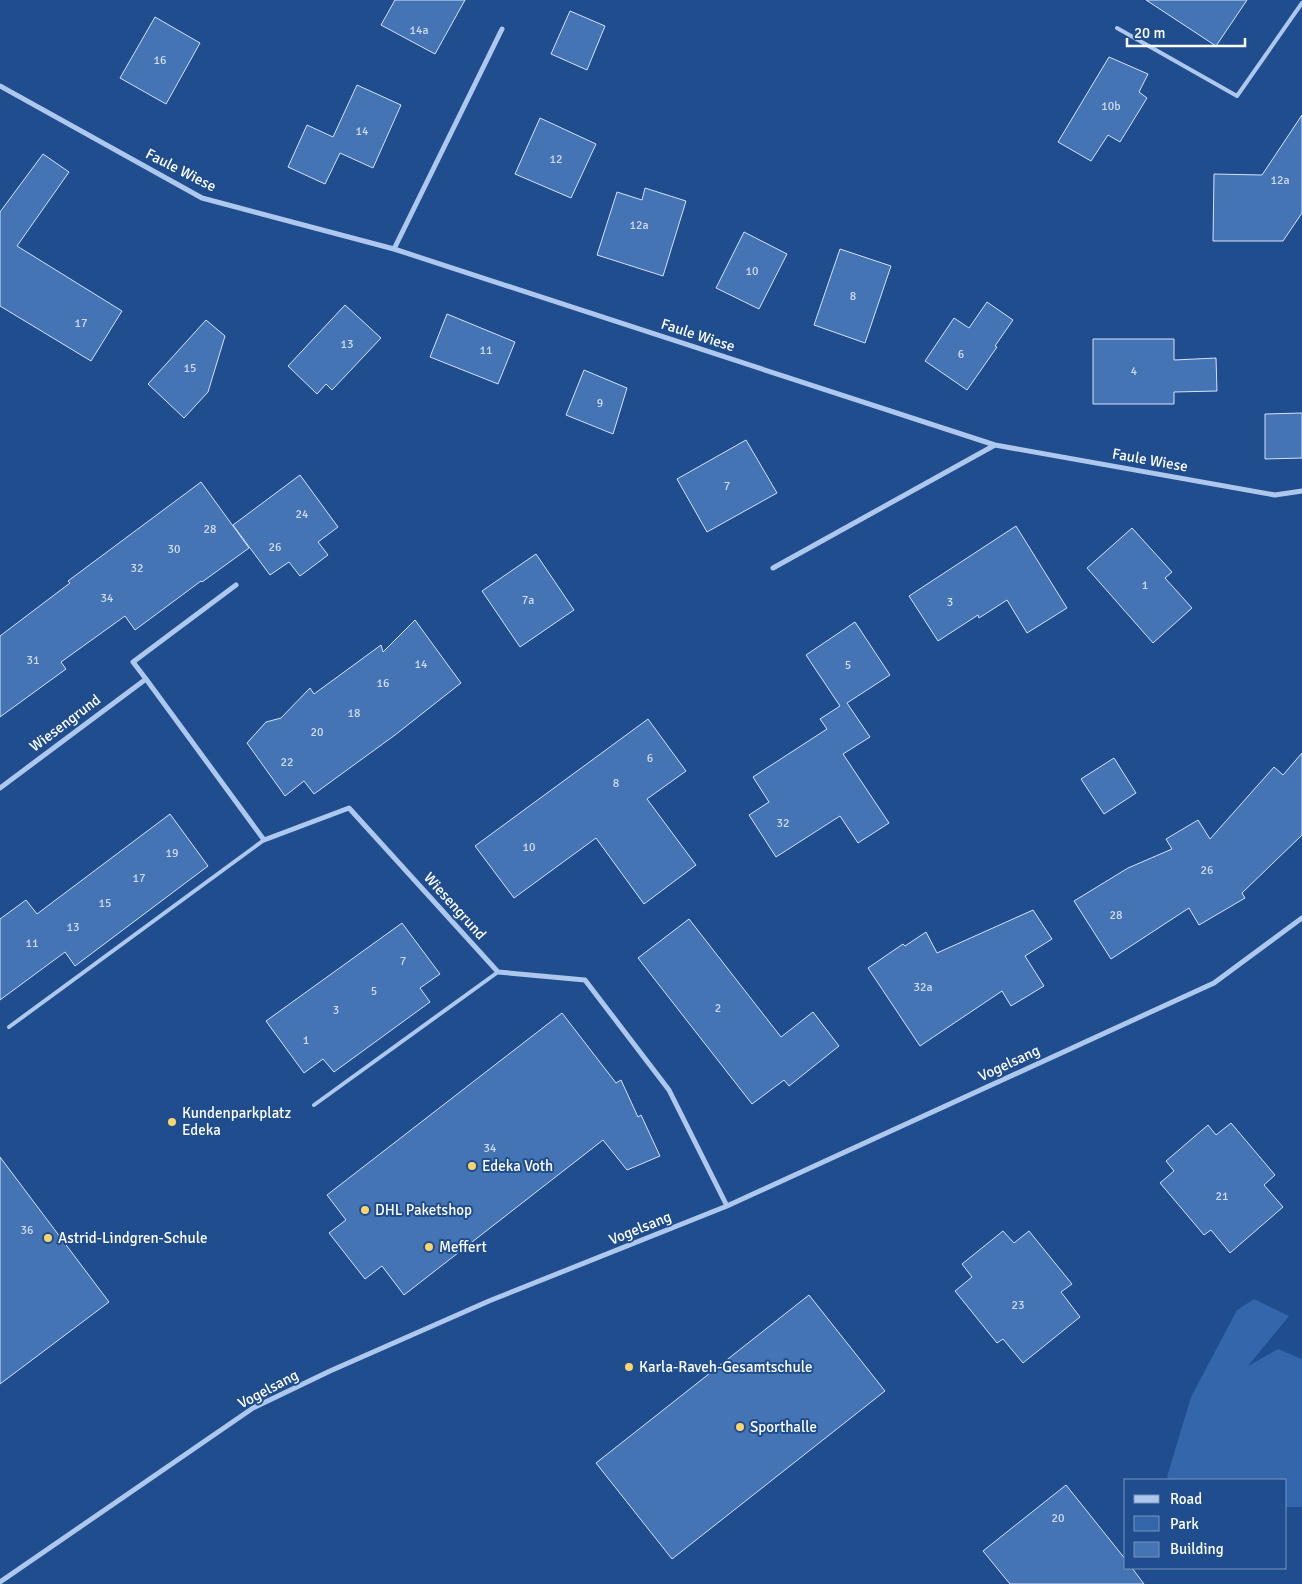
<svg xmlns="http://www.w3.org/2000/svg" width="1302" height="1584" font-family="Signika,sans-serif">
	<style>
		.green { fill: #3366ab }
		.building { fill: #4474b3; stroke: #d3e3f9 }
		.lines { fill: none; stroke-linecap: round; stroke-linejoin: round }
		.lane { stroke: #adc8ec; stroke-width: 4 }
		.street { stroke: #adc8ec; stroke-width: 5 }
		.poi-dot { fill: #fad46d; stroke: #1f4d8e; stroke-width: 2 }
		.labels { text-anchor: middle; stroke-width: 4; stroke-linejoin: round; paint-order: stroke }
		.number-label { font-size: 12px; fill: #d0dcec }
		.street-label { font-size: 15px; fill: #fff; stroke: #1f4d8e }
		.poi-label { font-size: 15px; fill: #fff; stroke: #1f4d8e; text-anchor: start }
	</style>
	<rect width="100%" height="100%" fill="#1f4d8e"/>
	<!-- green -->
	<path class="green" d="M 1254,1299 L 1289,1316 L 1248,1366 L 1278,1349 L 1302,1359 L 1302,1507 L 1286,1507 L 1286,1480 L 1169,1480 L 1167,1477 L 1191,1397 L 1237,1310 Z"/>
	<!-- building -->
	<path class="building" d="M 395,0 L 465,0 L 435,54 L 381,25 Z
		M 1146,0 L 1247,0 L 1216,46 Z
		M 570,11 L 605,26 L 587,70 L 551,54 Z
		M 155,17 L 200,43 L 166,104 L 120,78 Z
		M 1109,57 L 1148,74 L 1139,92 L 1147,98 L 1120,142 L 1108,135 L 1091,161 L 1058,142 Z
		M 357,85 L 401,105 L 373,168 L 340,153 L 325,184 L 288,167 L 307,125 L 333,137 Z
		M 1302,115 L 1302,213 L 1283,241 L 1213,241 L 1214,174 L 1262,175 Z
		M 540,118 L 596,144 L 571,198 L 515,174 Z
		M 43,154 L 69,172 L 17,246 L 122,311 L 91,361 L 0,306 L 0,212 Z
		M 645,188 L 686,201 L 663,276 L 597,255 L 617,192 L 642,200 Z
		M 744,232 L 787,254 L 759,309 L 716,288 Z
		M 840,249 L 891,266 L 865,343 L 814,325 Z
		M 987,302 L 1013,320 L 995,346 L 997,347 L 967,390 L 925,361 L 954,318 L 969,328 Z
		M 345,305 L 381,338 L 332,390 L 326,384 L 317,394 L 288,366 Z
		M 447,314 L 515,342 L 498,384 L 430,357 Z
		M 206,320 L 225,336 L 208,392 L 184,418 L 148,384 Z
		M 1093,339 L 1174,339 L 1174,360 L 1216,358 L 1217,391 L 1174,392 L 1174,404 L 1093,404 Z
		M 584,370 L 627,388 L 613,434 L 566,415 Z
		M 1302,413 L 1302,458 L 1265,459 L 1265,414 Z
		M 746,440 L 777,493 L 707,532 L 677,479 Z
		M 300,475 L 338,527 L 318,542 L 328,555 L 300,576 L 289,562 L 270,575 L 233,525 Z
		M 201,482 L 249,548 L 202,582 L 201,581 L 135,630 L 125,616 L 61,662 L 66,669 L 0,717 L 0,636 L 70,583 L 68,581 Z
		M 1016,526 L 1067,608 L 1027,633 L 1007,600 L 979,618 L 978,615 L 938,641 L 909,596 Z
		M 1132,528 L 1172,572 L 1165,578 L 1192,608 L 1153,643 L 1087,568 Z
		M 536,554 L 574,610 L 520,647 L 482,591 Z
		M 415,620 L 461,683 L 395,735 L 314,794 L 304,781 L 285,796 L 247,743 L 266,722 L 281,718 L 310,688 L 314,694 L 381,645 L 383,652 Z
		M 855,622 L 890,675 L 847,703 L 870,737 L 843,754 L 889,823 L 858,843 L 840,816 L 776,857 L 749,815 L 769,802 L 753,777 L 827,729 L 820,719 L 840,706 L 806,655 Z
		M 648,719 L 686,771 L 647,799 L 696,865 L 644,904 L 596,838 L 514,898 L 475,846 Z
		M 1302,753 L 1302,835 L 1242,893 L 1245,898 L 1199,925 L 1189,908 L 1111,959 L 1074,901 L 1128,868 L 1172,849 L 1166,839 L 1198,820 L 1210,839 L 1274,767 L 1283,775 Z
		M 1114,758 L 1136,793 L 1104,814 L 1081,779 Z
		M 170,814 L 208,866 L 75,966 L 65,952 L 0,1000 L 0,919 L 26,900 L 37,914 Z
		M 1033,910 L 1052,939 L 1025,956 L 1044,986 L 1011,1006 L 1002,991 L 920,1046 L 868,968 L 903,944 L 905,946 L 926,932 L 937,953 Z
		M 689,919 L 781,1037 L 813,1012 L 839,1046 L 789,1086 L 784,1080 L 752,1104 L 638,958 Z
		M 402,923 L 440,974 L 420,988 L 430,1002 L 334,1072 L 323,1059 L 304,1073 L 266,1021 Z
		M 562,1013 L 616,1083 L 621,1080 L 638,1117 L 641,1115 L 660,1156 L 627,1170 L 603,1140 L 404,1295 L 382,1266 L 365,1279 L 329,1233 L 346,1220 L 327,1195 Z
		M 1231,1123 L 1275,1175 L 1264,1185 L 1283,1207 L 1230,1253 L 1211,1230 L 1204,1235 L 1160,1183 L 1174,1171 L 1166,1161 L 1208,1125 L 1216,1135 Z
		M 0,1157 L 109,1302 L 0,1384 Z
		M 1003,1231 L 1014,1243 L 1029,1231 L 1072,1284 L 1061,1292 L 1080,1317 L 1023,1363 L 1003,1339 L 997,1343 L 955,1291 L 972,1277 L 962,1264 Z
		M 809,1295 L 885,1391 L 672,1559 L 596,1463 Z
		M 1066,1485 L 1126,1560 L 1126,1568 L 1132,1568 L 1144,1584 L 1010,1584 L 983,1551 Z"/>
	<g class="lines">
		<!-- lane -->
		<path class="lane" d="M 1117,28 L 1237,96 L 1302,3
			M 9,1027 L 264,840
			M 314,1105 L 498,972"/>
		<!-- street -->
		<path class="street" d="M 0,86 L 202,198 L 394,249 L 995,445 L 1275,495 L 1302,491
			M 394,249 L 502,29
			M 773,568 L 995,445
			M 146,679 L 133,662 L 236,585
			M 0,788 L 146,679 L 264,840 L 349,808 L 498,972 L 585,980 L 669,1090 L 727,1206
			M 0,1582 L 253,1408 L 330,1371 L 489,1301 L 727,1206 L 1214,983 L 1302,918"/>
	</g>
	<!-- markers -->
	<g class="poi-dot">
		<circle cx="172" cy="1122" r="5"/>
		<circle cx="472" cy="1166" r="5"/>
		<circle cx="365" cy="1210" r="5"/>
		<circle cx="48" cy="1238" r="5"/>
		<circle cx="429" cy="1247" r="5"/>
		<circle cx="629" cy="1367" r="5"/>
		<circle cx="740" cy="1427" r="5"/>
	</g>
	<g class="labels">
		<!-- number labels -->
		<g class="number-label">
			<text x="419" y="34">14a</text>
			<text x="160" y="64">16</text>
			<text x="1111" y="110">10b</text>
			<text x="362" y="135">14</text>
			<text x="556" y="163">12</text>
			<text x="1280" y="184">12a</text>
			<text x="639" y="229">12a</text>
			<text x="752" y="275">10</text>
			<text x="853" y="300">8</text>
			<text x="81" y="327">17</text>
			<text x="347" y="348">13</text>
			<text x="486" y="354">11</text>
			<text x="961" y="358">6</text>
			<text x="190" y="372">15</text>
			<text x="1134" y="375">4</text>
			<text x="600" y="407">9</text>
			<text x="727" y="490">7</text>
			<text x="302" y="518">24</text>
			<text x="210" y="533">28</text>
			<text x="275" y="551">26</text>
			<text x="174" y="553">30</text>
			<text x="137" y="572">32</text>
			<text x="1145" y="589">1</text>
			<text x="107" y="602">34</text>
			<text x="528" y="604">7a</text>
			<text x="950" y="606">3</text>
			<text x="33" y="664">31</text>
			<text x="421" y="668">14</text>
			<text x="848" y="669">5</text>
			<text x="383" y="687">16</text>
			<text x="354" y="717">18</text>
			<text x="317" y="736">20</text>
			<text x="650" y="762">6</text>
			<text x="287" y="766">22</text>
			<text x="616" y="787">8</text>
			<text x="783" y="827">32</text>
			<text x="529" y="851">10</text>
			<text x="172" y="857">19</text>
			<text x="1207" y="874">26</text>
			<text x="139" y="882">17</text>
			<text x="105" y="907">15</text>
			<text x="1116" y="919">28</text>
			<text x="73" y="931">13</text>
			<text x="32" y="947">11</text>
			<text x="403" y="965">7</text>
			<text x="923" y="991">32a</text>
			<text x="374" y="995">5</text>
			<text x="718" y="1012">2</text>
			<text x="336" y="1014">3</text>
			<text x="306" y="1044">1</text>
			<text x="490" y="1152">34</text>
			<text x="1222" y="1200">21</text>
			<text x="27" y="1234">36</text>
			<text x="1018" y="1309">23</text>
			<text x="1058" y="1522">20</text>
		</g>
		<!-- street labels -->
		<g class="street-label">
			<text transform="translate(181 170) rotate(27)" y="5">Faule Wiese</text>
			<text transform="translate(698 335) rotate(18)" y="5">Faule Wiese</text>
			<text transform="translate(1150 460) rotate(10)" y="5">Faule Wiese</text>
			<text transform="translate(65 723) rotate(-37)" y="5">Wiesengrund</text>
			<text transform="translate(455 906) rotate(48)" y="5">Wiesengrund</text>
			<text transform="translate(1009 1063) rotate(-25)" y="5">Vogelsang</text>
			<text transform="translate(640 1228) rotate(-22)" y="5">Vogelsang</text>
			<text transform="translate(268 1389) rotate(-28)" y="5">Vogelsang</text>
		</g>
		<!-- poi labels -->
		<g class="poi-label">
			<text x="182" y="1118">Kundenparkplatz<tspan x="182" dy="17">Edeka</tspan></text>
			<text x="482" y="1171">Edeka Voth</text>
			<text x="375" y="1215">DHL Paketshop</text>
			<text x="58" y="1243">Astrid-Lindgren-Schule</text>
			<text x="439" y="1252">Meffert</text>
			<text x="639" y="1372">Karla-Raveh-Gesamtschule</text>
			<text x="750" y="1432">Sporthalle</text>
		</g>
	</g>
	<!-- legend -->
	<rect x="1124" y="1479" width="162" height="90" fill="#1f4d8e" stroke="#7994bb"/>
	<rect x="1134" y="1495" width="25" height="8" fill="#adc8ec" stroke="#7994bb"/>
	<text x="1170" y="1504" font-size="15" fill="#ffffff">Road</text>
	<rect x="1134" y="1516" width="25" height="15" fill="#3366ab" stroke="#7994bb"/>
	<text x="1170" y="1529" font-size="15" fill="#ffffff">Park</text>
	<rect x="1134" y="1542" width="25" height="15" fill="#4474b3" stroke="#7994bb"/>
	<text x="1170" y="1554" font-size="15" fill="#ffffff">Building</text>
	<!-- scale -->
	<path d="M1127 38v8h118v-8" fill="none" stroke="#ffffff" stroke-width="2.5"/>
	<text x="1134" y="38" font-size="15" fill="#ffffff" stroke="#1f4d8e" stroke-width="4" paint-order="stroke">20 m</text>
</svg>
